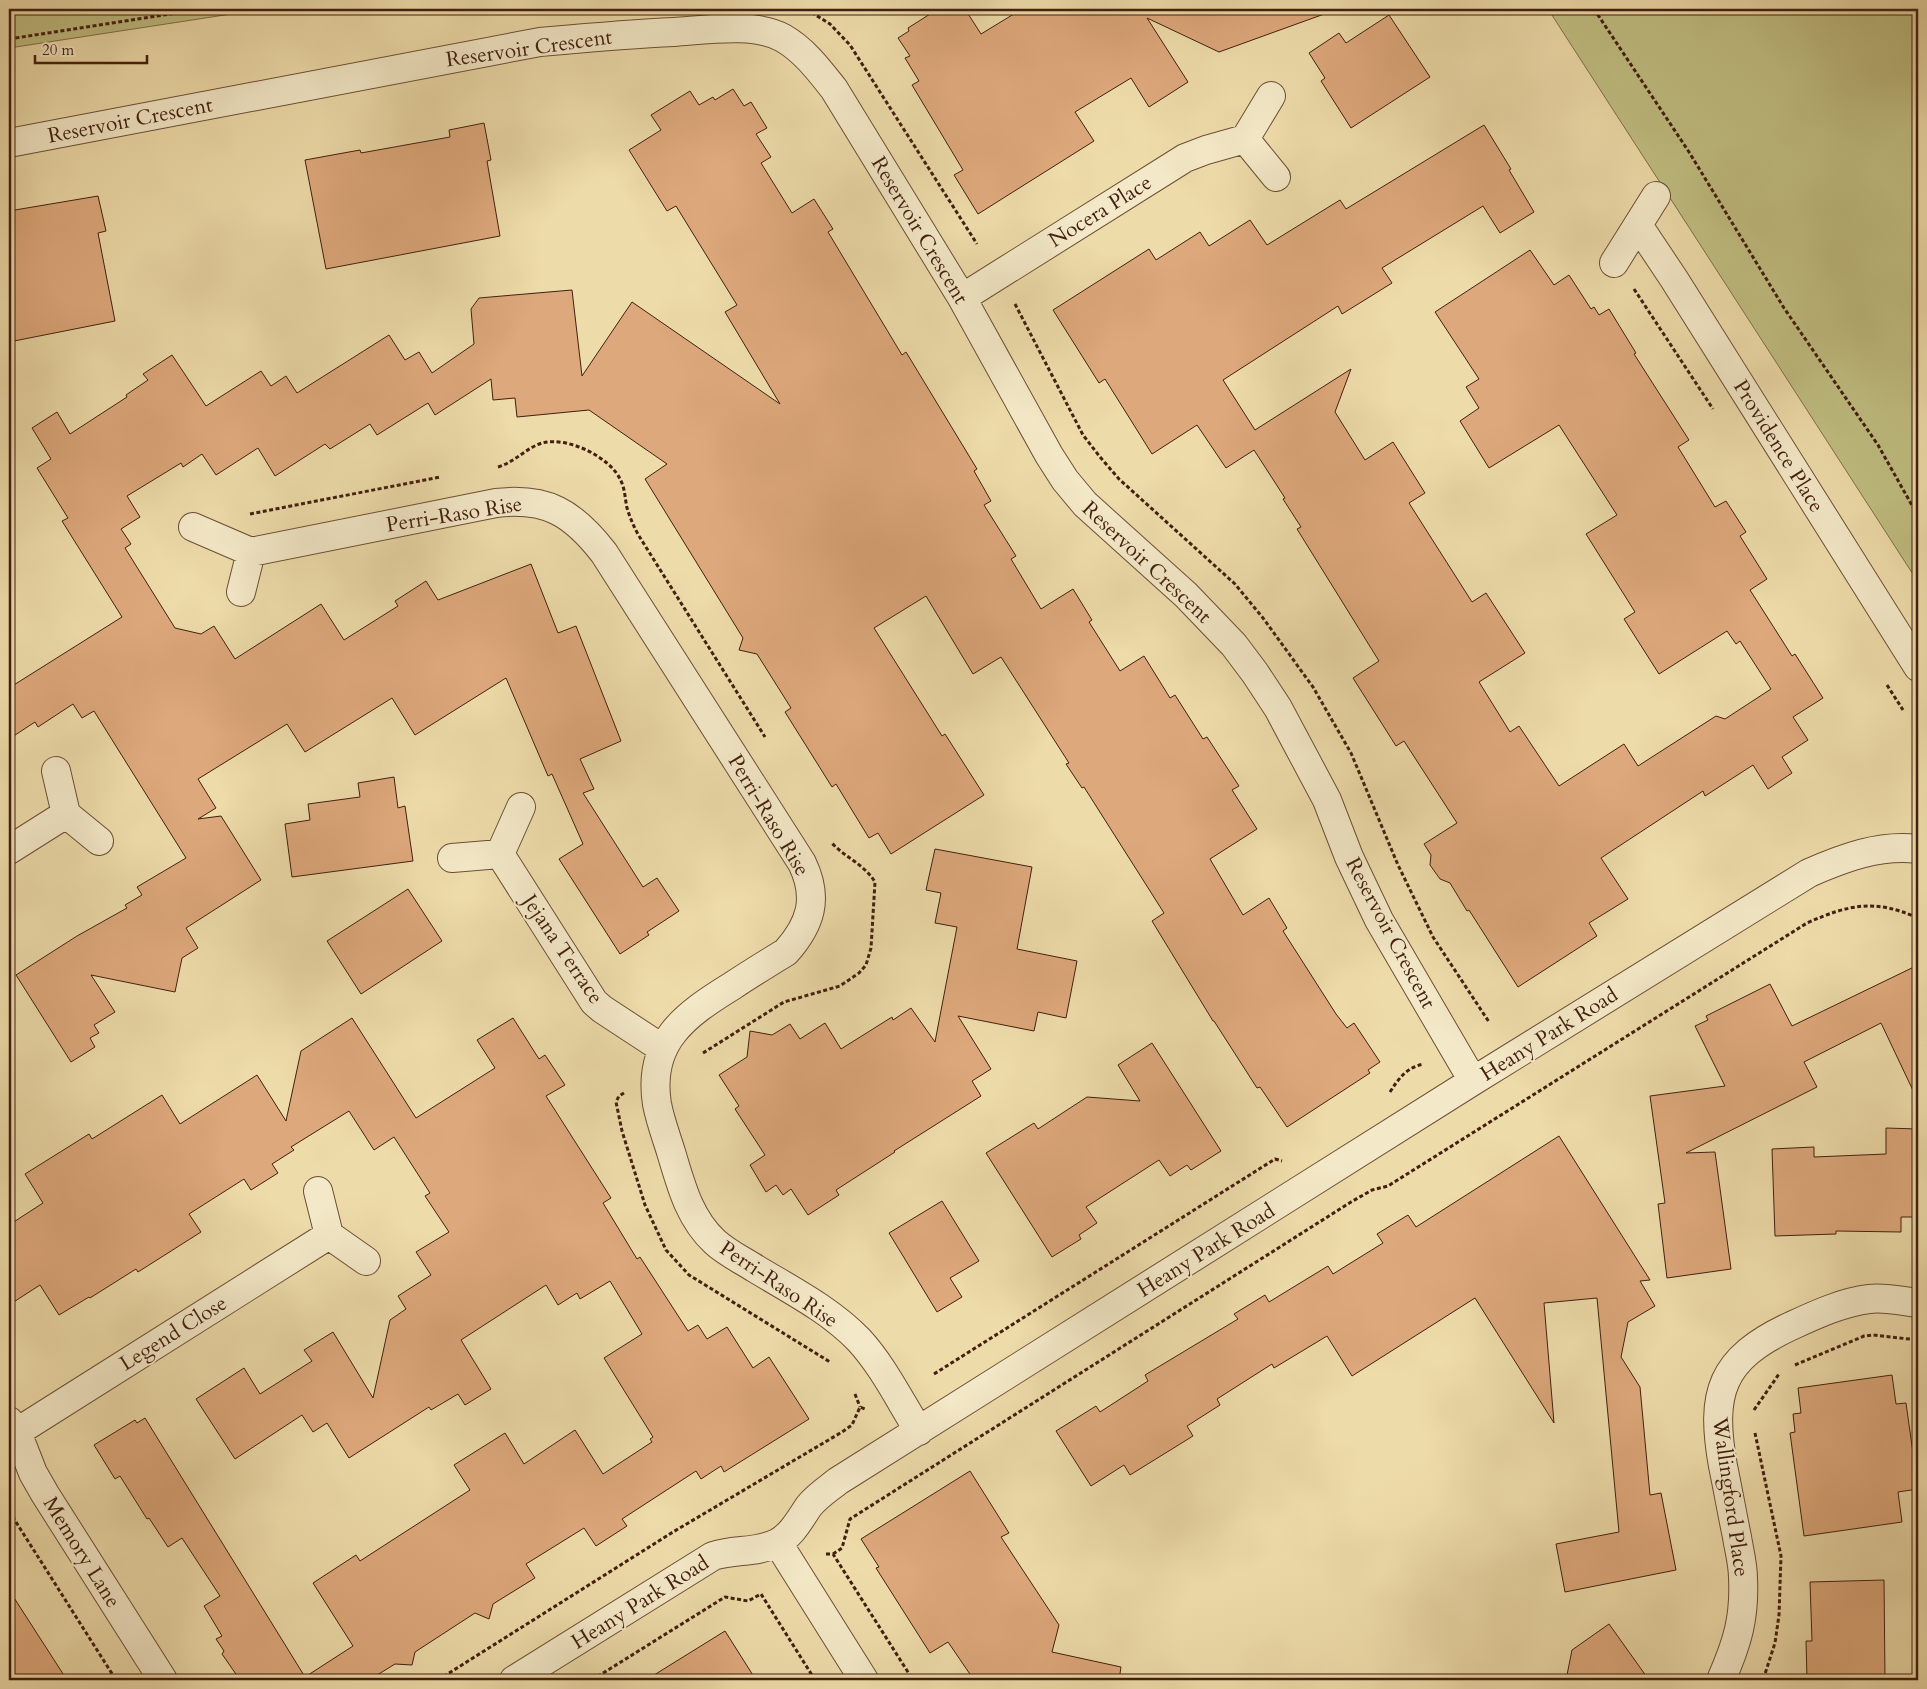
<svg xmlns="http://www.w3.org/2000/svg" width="1927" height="1689" font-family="Cardo,serif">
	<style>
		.green { fill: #c0be82; stroke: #816e49 }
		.building { fill: #dda87b; stroke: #421f10 }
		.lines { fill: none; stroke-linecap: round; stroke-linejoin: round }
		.minor-casing { stroke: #6d4e36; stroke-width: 30 }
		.path { stroke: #421f10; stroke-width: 3; stroke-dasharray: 4 2.5; stroke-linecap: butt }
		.minor { stroke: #f3e8c7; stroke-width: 28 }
		.labels { text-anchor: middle; stroke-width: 4; stroke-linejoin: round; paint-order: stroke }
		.street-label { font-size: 21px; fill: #421f10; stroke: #f3e8c7 }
	</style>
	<rect width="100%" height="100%" fill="#eddba9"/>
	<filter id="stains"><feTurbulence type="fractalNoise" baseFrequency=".004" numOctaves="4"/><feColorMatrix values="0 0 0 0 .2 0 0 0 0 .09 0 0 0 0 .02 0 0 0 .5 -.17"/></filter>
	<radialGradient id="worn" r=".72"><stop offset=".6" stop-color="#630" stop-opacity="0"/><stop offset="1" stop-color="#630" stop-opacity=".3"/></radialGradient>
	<!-- green -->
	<path class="green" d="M 9,9 L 264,9 L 9,48 Z
		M 1548,9 L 1918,9 L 1918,582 Z"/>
	<!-- building -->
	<path class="building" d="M 938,9 L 965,9 L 981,34 L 1022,9 L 1326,9 L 1327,13 L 1219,52 L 1147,18 L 1188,82 L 1149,107 L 1131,78 L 1075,112 L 1094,141 L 978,214 L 954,175 L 963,170 L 912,85 L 919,81 L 905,58 L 910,56 L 898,38 L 909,31 L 908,28 Z
		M 1389,15 L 1430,77 L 1351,128 L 1321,81 L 1325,78 L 1309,53 L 1339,33 L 1346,43 Z
		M 733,89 L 744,106 L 751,102 L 767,128 L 756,134 L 771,157 L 761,163 L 792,213 L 814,199 L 833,229 L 828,232 L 902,355 L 906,352 L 977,469 L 974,471 L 991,501 L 984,505 L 1016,556 L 1011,559 L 1041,609 L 1073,589 L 1092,620 L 1089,622 L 1120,671 L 1144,656 L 1170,698 L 1175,695 L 1203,739 L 1207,737 L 1239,786 L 1232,790 L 1257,829 L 1210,859 L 1243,915 L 1269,898 L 1287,928 L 1283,931 L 1336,1014 L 1347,1028 L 1354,1023 L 1380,1062 L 1368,1070 L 1370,1073 L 1287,1127 L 1260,1087 L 1257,1088 L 1214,1021 L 1213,1021 L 1152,921 L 1164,913 L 1084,787 L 1082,788 L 1066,764 L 1069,763 L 1001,657 L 973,674 L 926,596 L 874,628 L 942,736 L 945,734 L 984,795 L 891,854 L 878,833 L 869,838 L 836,784 L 832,787 L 785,712 L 791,708 L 757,654 L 739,650 L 743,638 L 645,479 L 667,464 L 589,410 L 517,417 L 515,398 L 493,400 L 491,379 L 435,415 L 428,403 L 377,435 L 370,424 L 330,449 L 325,444 L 275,476 L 258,448 L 216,475 L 202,454 L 183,467 L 181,463 L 127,496 L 140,517 L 121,529 L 131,544 L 125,548 L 175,628 L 201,634 L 214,626 L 235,659 L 321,604 L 344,640 L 398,606 L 395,601 L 426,581 L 438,600 L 531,564 L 558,633 L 576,626 L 621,741 L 580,759 L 594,789 L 583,793 L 643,887 L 657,878 L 679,911 L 647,932 L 649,935 L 620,954 L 559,859 L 583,844 L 552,774 L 548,776 L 506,678 L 415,735 L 392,698 L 305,752 L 287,724 L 198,779 L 216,808 L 198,819 L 221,816 L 261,880 L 186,928 L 198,948 L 182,958 L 175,992 L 91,975 L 115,1012 L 94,1025 L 99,1033 L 90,1038 L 95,1047 L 71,1062 L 16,975 L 77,936 L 127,908 L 125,905 L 142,895 L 137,887 L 186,858 L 94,711 L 82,718 L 73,704 L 38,727 L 35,722 L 9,739 L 9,688 L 122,617 L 62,521 L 68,518 L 37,468 L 51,459 L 32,428 L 57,412 L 70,434 L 127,397 L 126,395 L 148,380 L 143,374 L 172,355 L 206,406 L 261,371 L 271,386 L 286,376 L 297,393 L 389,335 L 405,360 L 419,352 L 432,373 L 474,344 L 471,309 L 479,298 L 572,290 L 582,376 L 632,302 L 780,404 L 725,312 L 737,305 L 676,206 L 667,211 L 629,150 L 661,130 L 651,115 L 690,91 L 699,105 L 713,97 L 715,100 Z
		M 484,123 L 491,160 L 487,161 L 500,236 L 326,269 L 305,160 L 360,150 L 361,153 L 450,137 L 449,130 Z
		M 1484,125 L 1511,169 L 1509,170 L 1534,212 L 1500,233 L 1483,206 L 1382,268 L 1392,283 L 1342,314 L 1338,306 L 1223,380 L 1255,430 L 1351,369 L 1335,412 L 1365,460 L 1393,442 L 1425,493 L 1409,503 L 1472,602 L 1486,593 L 1525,653 L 1479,682 L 1510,732 L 1519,726 L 1559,786 L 1624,744 L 1638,766 L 1716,716 L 1725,719 L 1771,689 L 1740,641 L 1736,644 L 1727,631 L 1659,674 L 1624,619 L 1635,612 L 1586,534 L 1617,515 L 1559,425 L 1489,468 L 1460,421 L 1479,408 L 1466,387 L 1479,379 L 1435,312 L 1530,250 L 1554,285 L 1569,275 L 1591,309 L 1594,307 L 1599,315 L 1609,309 L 1636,353 L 1634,354 L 1689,440 L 1678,447 L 1715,507 L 1726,501 L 1746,532 L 1740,536 L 1767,579 L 1750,590 L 1792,656 L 1795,654 L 1823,698 L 1793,717 L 1808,740 L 1782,757 L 1792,773 L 1768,789 L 1753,765 L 1705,796 L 1703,791 L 1601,858 L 1628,899 L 1589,923 L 1597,936 L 1518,987 L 1469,910 L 1467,911 L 1450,883 L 1440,879 L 1430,865 L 1431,855 L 1424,844 L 1457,823 L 1404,741 L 1396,746 L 1353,678 L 1379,661 L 1297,529 L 1301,527 L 1283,499 L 1285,498 L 1254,450 L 1226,468 L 1197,425 L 1152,454 L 1105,379 L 1099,383 L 1053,310 L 1149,249 L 1156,260 L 1200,232 L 1209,246 L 1250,220 L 1267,245 L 1340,200 L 1346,209 Z
		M 98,196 L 106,231 L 98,233 L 115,321 L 9,342 L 9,211 Z
		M 394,777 L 398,808 L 405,806 L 413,861 L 292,877 L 285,824 L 310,820 L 308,804 L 360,797 L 358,783 Z
		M 935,849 L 1032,867 L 1017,949 L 1077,961 L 1066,1018 L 1038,1012 L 1034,1031 L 958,1016 L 991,1069 L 972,1081 L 981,1096 L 894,1151 L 895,1152 L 836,1190 L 839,1195 L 808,1215 L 791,1189 L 783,1195 L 776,1185 L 766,1192 L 750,1165 L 765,1155 L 735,1109 L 739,1106 L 719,1075 L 747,1057 L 750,1031 L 772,1035 L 790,1024 L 800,1039 L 825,1023 L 841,1049 L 892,1017 L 893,1020 L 911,1008 L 935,1042 L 957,927 L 935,923 L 941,893 L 926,890 Z
		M 408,889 L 442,941 L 361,994 L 327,941 Z
		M 1918,965 L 1918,1101 L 1881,1023 L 1804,1062 L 1817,1087 L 1686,1153 L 1715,1152 L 1731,1269 L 1667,1278 L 1658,1204 L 1665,1203 L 1650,1096 L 1725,1086 L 1695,1026 L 1708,1020 L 1706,1016 L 1770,984 L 1792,1026 Z
		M 352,1018 L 416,1118 L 495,1068 L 477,1040 L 513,1018 L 539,1059 L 545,1055 L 565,1085 L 546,1096 L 611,1198 L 603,1203 L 637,1259 L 640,1257 L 688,1331 L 698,1325 L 707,1339 L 727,1327 L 753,1368 L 769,1357 L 809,1419 L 724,1472 L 721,1466 L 701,1479 L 696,1471 L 622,1519 L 627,1526 L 596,1546 L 584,1528 L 526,1564 L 535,1578 L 493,1604 L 489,1619 L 475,1613 L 415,1652 L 412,1665 L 395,1664 L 369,1680 L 240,1680 L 222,1654 L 224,1651 L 216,1639 L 222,1636 L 204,1606 L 220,1596 L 182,1538 L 168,1547 L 149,1518 L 147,1519 L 120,1476 L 115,1479 L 94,1445 L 135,1420 L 137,1423 L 145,1418 L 305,1677 L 353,1646 L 313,1583 L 356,1555 L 360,1561 L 470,1490 L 454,1465 L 505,1433 L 524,1464 L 575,1430 L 603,1474 L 652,1442 L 650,1439 L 653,1437 L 604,1358 L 642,1334 L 610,1281 L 580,1299 L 577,1293 L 558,1305 L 546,1285 L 461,1340 L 491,1389 L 465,1405 L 458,1394 L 431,1410 L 429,1407 L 349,1458 L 327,1423 L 313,1432 L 302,1415 L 235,1459 L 196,1399 L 244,1368 L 260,1394 L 312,1361 L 304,1350 L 333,1332 L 373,1398 L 390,1320 L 406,1309 L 398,1296 L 431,1275 L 416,1252 L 449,1232 L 425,1196 L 430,1193 L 394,1137 L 374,1150 L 349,1111 L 291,1147 L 294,1150 L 272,1164 L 278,1173 L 251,1190 L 244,1179 L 189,1214 L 201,1232 L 138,1272 L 136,1269 L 90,1298 L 89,1297 L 59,1315 L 40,1285 L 9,1305 L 9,1225 L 43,1203 L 25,1174 L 89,1134 L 92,1139 L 162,1095 L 180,1124 L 257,1075 L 286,1121 L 301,1051 Z
		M 1152,1043 L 1221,1151 L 1191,1170 L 1187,1165 L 1170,1176 L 1159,1160 L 1086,1207 L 1097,1223 L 1079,1235 L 1081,1239 L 1052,1257 L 986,1153 L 1034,1123 L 1038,1129 L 1087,1097 L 1140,1101 L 1118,1065 Z
		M 1886,1128 L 1918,1129 L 1918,1217 L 1901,1217 L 1901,1232 L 1836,1231 L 1836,1234 L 1775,1236 L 1772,1149 L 1814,1147 L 1814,1157 L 1886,1154 Z
		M 1559,1136 L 1650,1280 L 1640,1281 L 1655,1306 L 1628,1322 L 1621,1357 L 1640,1387 L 1650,1495 L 1661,1493 L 1676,1570 L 1565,1592 L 1556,1544 L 1619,1532 L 1597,1298 L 1544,1303 L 1554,1423 L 1475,1298 L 1352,1376 L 1327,1336 L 1274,1368 L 1272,1364 L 1217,1399 L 1220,1405 L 1187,1426 L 1193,1436 L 1130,1475 L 1124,1465 L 1091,1486 L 1056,1431 L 1096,1406 L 1100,1412 L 1148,1381 L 1145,1375 L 1238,1319 L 1234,1314 L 1265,1295 L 1269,1302 L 1328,1266 L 1333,1274 L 1383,1243 L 1377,1234 L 1408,1215 L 1416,1227 Z
		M 942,1201 L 979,1261 L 950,1278 L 962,1297 L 937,1312 L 889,1233 Z
		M 1892,1375 L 1896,1404 L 1906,1403 L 1918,1489 L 1898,1492 L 1902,1522 L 1804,1536 L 1790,1433 L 1795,1432 L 1793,1414 L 1801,1413 L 1798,1388 Z
		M 970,1471 L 1009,1533 L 1001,1537 L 1059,1625 L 1052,1652 L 1121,1667 L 1119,1680 L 974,1680 L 948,1642 L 930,1653 L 876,1568 L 879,1567 L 861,1539 Z
		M 1884,1580 L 1885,1678 L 1807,1679 L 1806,1641 L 1812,1641 L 1810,1582 Z
		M 9,1590 L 67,1680 L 9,1680 Z
		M 1609,1624 L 1649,1680 L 1566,1680 L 1572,1650 Z
		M 725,1631 L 756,1680 L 646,1680 Z"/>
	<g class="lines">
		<!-- minor casing -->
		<g class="minor-casing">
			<path id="minor" d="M 1271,96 L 1245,139 L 1276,177
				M 9,143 L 540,42 C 585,38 629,34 674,32 C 705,30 755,22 783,38 C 804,50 819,70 834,89 L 962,298 L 1049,455 L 1065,480 L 1085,504 L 1186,595 L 1234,645 L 1255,673 L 1278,708 L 1327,800 L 1349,857 L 1379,920 L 1473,1081
				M 1638,225 L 1674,279 L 1918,667
				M 1614,263 L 1656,196
				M 962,298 L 1185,158 L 1206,150 L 1245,139
				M 193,527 L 251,552 L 241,592
				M 251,552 L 496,503 C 547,497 573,513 604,553 L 802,863 C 819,898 811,924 786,952 C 768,963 750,974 732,986 C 685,1015 647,1042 657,1104 C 660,1120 666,1136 671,1152 C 681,1185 689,1218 715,1242 C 727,1253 742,1260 756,1269 C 791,1290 830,1310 859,1340 C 883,1366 900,1401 919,1431
				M 56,771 L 66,814 L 99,841
				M 9,850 L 66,814
				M 500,854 L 594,1002 L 602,1009 L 663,1049
				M 452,858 L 500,854 L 521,807
				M 318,1191 L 329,1235 L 366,1261
				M 9,1421 L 17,1432 L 33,1473 L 45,1494 L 163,1680
				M 17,1432 L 329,1235
				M 778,1543 L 864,1680
				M 514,1680 L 713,1556 C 735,1549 756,1553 777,1543 C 792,1535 800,1519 809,1506 C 817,1496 828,1489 838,1481 L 1473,1081 L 1809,873 C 1843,858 1880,844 1918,849
				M 1721,1680 C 1737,1644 1745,1618 1743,1578 C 1743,1564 1739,1550 1737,1537 C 1732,1513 1728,1490 1723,1466 C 1710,1393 1720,1359 1791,1326 C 1815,1315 1843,1302 1869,1299 C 1885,1297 1902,1301 1918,1303"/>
		</g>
		<!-- path -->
		<path class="path" d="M 806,9 L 830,24 L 850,45 L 977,244
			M 1594,9 L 1689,152 L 1784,308 L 1878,445 L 1918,516
			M 9,39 L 202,9
			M 1634,289 L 1713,409
			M 1015,304 L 1083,435 L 1100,457 L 1119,479 L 1235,584 L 1263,618 L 1313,687 L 1351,753 L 1398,865 L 1433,937 L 1489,1022
			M 498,467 C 515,462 526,448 542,443 C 567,436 611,457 621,481 C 625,489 625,499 627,508 C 630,518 634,527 639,536 L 765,737
			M 250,514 L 440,477
			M 1887,685 L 1903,710
			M 703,1053 L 784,1002 L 840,986 L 859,973 L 866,965 L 871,948 L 875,882 C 864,864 844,857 831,842
			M 1390,1092 C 1399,1078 1407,1067 1424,1064
			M 624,1093 L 619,1096 L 616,1102 L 622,1131 L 645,1205 L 666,1250 L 689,1275 L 830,1362
			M 1795,1365 L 1864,1336 L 1873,1335 L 1918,1340
			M 934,1374 L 1275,1159 L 1282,1161
			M 855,1394 L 860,1407
			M 1754,1410 L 1779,1374
			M 1755,1433 L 1781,1556 L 1779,1615 L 1775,1643 L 1763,1680
			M 9,1511 L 116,1680
			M 826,1554 L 833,1554 L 913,1680
			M 833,1554 L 842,1548 L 850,1519 L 1351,1202 L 1372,1190 L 1388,1186 L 1807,923 C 1850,904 1875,899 1918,918
			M 438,1680 L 673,1532 L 842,1432 L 852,1425 L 860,1407 L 865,1409
			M 592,1680 L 725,1597 L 748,1601 L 761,1594 L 815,1680"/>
		<!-- minor -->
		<use href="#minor" class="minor"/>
	</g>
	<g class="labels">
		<!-- street labels -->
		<g class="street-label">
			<text transform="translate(529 48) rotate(-8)" y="7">Reservoir Crescent</text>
			<text transform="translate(130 120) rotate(-11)" y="7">Reservoir Crescent</text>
			<text transform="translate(1100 211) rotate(-32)" y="7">Nocera Place</text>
			<text transform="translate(920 230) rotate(59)" y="7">Reservoir Crescent</text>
			<text transform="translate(1779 446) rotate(58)" y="7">Providence Place</text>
			<text transform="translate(454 514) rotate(-9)" y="7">Perri-Raso Rise</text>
			<text transform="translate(1147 562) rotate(43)" y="7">Reservoir Crescent</text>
			<text transform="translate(769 815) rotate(59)" y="7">Perri-Raso Rise</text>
			<text transform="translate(1391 933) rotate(62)" y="7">Reservoir Crescent</text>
			<text transform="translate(563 949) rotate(56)" y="7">Jejana Terrace</text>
			<text transform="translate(1549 1034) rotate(-32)" y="7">Heany Park Road</text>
			<text transform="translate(1206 1250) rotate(-32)" y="7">Heany Park Road</text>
			<text transform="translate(779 1284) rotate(34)" y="7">Perri-Raso Rise</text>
			<text transform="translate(173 1333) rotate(-32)" y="7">Legend Close</text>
			<text transform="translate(1731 1497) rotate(82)" y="7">Wallingford Place</text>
			<text transform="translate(82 1552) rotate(58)" y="7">Memory Lane</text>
			<text transform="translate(640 1602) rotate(-32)" y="7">Heany Park Road</text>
		</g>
	</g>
	<!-- margin -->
	<rect width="1927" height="1689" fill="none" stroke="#eddba9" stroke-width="30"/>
	<rect x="10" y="10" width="1907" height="1669" fill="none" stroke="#421f10" stroke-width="2.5"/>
	<rect x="15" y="15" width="1897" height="1659" fill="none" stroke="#421f10"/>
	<!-- scale -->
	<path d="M35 55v8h112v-8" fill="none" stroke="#421f10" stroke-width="2.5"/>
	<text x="42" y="55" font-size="15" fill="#421f10" stroke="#f3e8c7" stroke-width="4" paint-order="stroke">20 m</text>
	<rect width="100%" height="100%" filter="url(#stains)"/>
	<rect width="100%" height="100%" fill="url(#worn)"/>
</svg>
